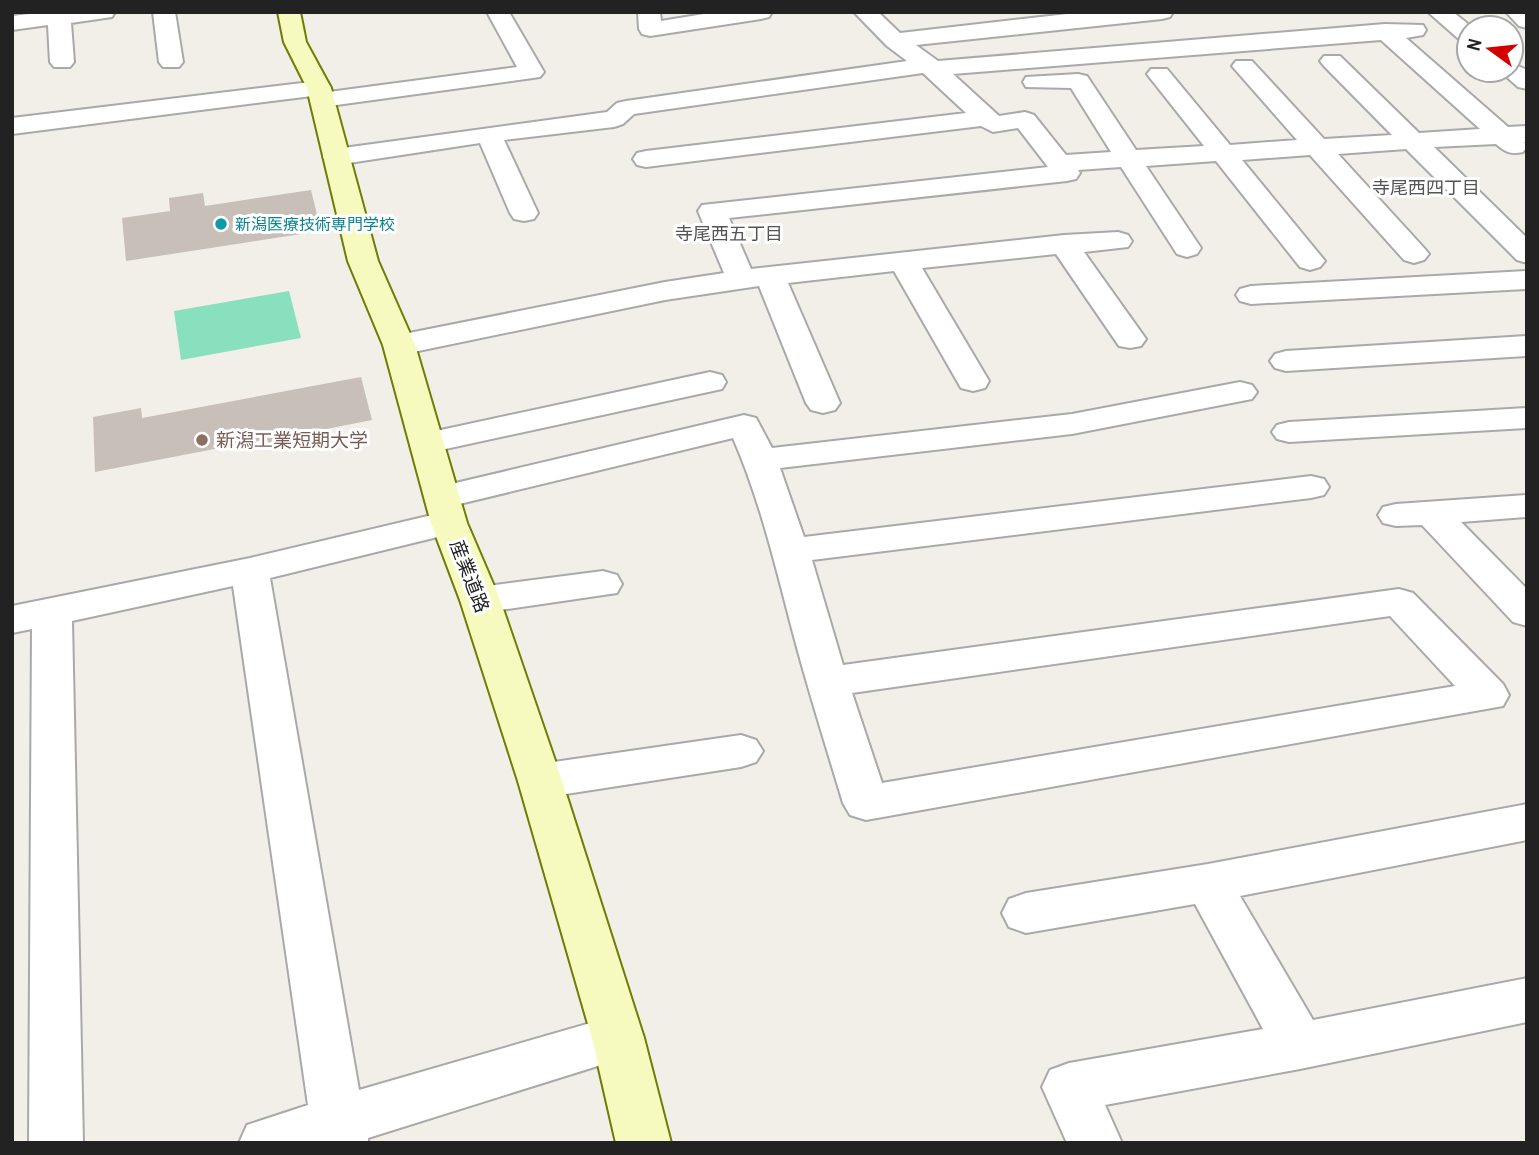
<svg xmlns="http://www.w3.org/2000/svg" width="1539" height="1155" font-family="'Archivo Narrow','Noto Sans JP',sans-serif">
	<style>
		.pitch { fill: #88e0be }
		.building { fill: #c7bfb8 }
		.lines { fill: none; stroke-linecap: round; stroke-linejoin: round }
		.street-casing { stroke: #a9a9a9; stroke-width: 4 }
		.secondary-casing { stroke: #707d05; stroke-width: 4 }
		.street { fill: #fff; fill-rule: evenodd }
		.secondary { fill: #f7fabf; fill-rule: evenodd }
		.culture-dot { fill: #0f9aa8; stroke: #fff; stroke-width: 2.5 }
		.education-dot { fill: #8d6e63; stroke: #fff; stroke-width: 2.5 }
		.labels { text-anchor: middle; stroke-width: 6; stroke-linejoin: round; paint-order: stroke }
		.far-culture-label { font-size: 16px; fill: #0d838f; stroke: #fff; text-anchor: start }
		.far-neighbourhood-label { font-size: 18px; fill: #555; stroke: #fff }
		.education-label { font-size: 19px; fill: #785e54; stroke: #fff; text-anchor: start }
		.street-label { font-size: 19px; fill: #222; stroke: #fff }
	</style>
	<rect width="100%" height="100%" fill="#f2efe9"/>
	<!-- pitch -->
	<path class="pitch" d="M 289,291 L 301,338 L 181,360 L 174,311 Z"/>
	<!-- building -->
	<path class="building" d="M 311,190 L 321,231 L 126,261 L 122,218 L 170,211 L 169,198 L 203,193 L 205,206 Z
		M 361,377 L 372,420 L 306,433 L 308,440 L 269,448 L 267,439 L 95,472 L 93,417 L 141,408 L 142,418 Z"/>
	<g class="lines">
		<!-- street casing -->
		<g class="street-casing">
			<path id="street" d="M 46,12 L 115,12 L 112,17 L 71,23 L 74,62 L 70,67 L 54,67 L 50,62 L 48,25 L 12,30 L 12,16 Z
				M 153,12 L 175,12 L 183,62 L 179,67 L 163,67 L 159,62 Z
				M 487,12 L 509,12 L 544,72 L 540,77 L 322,107 L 313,105 L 310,100 L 312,96 L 12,134 L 12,118 L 319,81 L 328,83 L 331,88 L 329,92 L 517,67 Z
				M 638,12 L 660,12 L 661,21 L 716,12 L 772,12 L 769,17 L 761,19 L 650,36 L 642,34 L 639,29 Z
				M 854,12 L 878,12 L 900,33 L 1085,12 L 1173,12 L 1170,17 L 1162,19 L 916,45 L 938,61 L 1385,24 L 1423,25 L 1426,30 L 1423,35 L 1406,38 L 1508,127 L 1527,126 L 1527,142 L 1524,142 L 1527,146 L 1523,152 C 1511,155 1505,152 1496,144 L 1434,147 L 1527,238 L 1527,263 L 1517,260 L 1406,149 L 1338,154 L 1424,248 L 1429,254 L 1424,260 L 1414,263 L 1404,260 L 1310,155 L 1242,160 L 1325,261 L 1320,267 L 1310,270 L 1300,267 L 1216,161 L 1146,166 L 1201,248 L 1197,254 L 1187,257 L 1177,254 L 1121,167 L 1078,170 L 1080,173 L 1076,179 L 1067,181 L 729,218 L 751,269 L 1064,235 L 1118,232 L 1128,235 L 1132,241 L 1128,247 L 1084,252 L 1146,339 L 1141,346 L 1130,348 L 1119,346 L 1056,254 L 922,268 L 989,381 L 985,388 L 973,391 L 961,388 L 894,271 L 788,283 L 840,403 L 835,410 L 823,413 L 811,410 L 806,403 L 759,286 L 665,300 L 399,355 L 388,352 L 383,345 L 388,338 L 399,335 L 665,282 L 724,273 L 698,211 L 702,205 L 1048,167 L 1018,128 L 993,132 L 981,126 L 646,167 L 637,165 L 633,159 L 637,153 L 646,151 L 966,113 L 923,73 L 634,114 L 623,124 L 614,127 L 504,140 L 538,213 L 534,219 L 524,221 L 514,219 L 510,213 L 480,143 L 336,165 L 327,163 L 323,157 L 327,151 L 336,149 L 607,112 L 617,103 L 626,101 L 907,61 L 887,46 ZM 1381,40 L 1480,129 L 1419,133 L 1340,56 L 1324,56 L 1320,61 L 1324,66 L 1392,135 L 1324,139 L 1252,61 L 1236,61 L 1232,66 L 1297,140 L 1230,145 L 1167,69 L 1151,69 L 1147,74 L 1204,146 L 1136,150 L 1087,76 L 1078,74 L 1026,77 L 1023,82 L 1026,87 L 1071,88 L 1111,152 L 1066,155 L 1034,115 L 1025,112 L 999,116 L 953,74 Z
				M 1428,12 L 1453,12 L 1473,28 L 1469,28 L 1469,43 L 1461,41 Z
				M 1506,12 L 1527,12 L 1527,28 L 1519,26 Z
				M 1511,63 L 1527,70 L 1527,89 L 1518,87 L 1499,70 L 1511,70 Z
				M 1527,271 L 1527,289 L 1251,304 L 1240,301 L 1236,295 L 1240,289 L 1251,286 Z
				M 1527,336 L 1527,356 L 1286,371 L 1275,368 L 1270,361 L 1275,354 L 1286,351 Z
				M 710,372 L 722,375 L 726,382 L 722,389 L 427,453 L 415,450 L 410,443 L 415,436 L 427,433 Z
				M 1240,382 L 1252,385 L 1257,392 L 1252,399 L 1072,434 L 780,468 L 804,537 L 1311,476 L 1324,479 L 1329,487 L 1324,495 L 1311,498 L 812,560 L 843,665 L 1399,589 L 1413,593 L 1503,684 L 1509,695 L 1503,706 L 866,820 L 850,815 L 843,803 C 826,746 808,690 793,633 C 776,568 760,500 733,438 L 443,508 L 430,505 L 425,497 L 430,489 L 744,415 L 756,418 L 772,448 L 1072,414 ZM 1390,616 L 1455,686 L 882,783 L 852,693 Z
				M 1527,408 L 1527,428 L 1289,442 L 1277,439 L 1272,432 L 1277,425 L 1289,422 Z
				M 1527,495 L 1527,517 L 1461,522 L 1527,589 L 1527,626 L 1513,622 L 1422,525 L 1396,526 L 1383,523 L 1378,515 L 1383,507 L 1396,504 Z
				M 449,511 L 462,515 L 467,523 L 462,531 L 270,578 L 359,1090 L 618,1015 L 636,1022 L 644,1038 L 636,1054 L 368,1138 L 368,1143 L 239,1143 L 247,1125 L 308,1105 L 233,586 L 72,621 L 83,1143 L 29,1143 L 32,629 L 12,633 L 12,606 L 250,558 Z
				M 603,571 L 617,575 L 622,584 L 617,593 L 480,613 L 466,609 L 460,600 L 466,591 L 480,587 Z
				M 741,735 L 756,740 L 763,751 L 756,762 L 741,767 L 540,798 L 524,793 L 518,781 L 524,769 L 540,764 Z
				M 1527,804 L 1527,840 L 1240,896 L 1313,1020 L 1527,978 L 1527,1022 L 1300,1069 L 1105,1105 L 1122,1143 L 1067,1143 L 1042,1087 L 1050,1070 L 1069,1063 L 1263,1029 L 1195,904 L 1026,933 L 1009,927 L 1002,913 L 1009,899 L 1026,893 L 1208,864 Z"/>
		</g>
		<!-- secondary casing -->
		<g class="secondary-casing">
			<path id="secondary" d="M 278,12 L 300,12 L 306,42 L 331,88 L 378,261 L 415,345 L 467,523 L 500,600 L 562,781 L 644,1038 L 671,1143 L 616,1143 L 592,1038 L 518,781 L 460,600 L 431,523 L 383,345 L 348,261 L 307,88 L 284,42 Z"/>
		</g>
		<!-- street -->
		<use href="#street" class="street"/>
		<!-- secondary -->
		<use href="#secondary" class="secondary"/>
	</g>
	<!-- markers -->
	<circle class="culture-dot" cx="221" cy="224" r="7"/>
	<circle class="education-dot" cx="202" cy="440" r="7"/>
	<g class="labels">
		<!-- far-culture labels -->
		<g class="far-culture-label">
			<text x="235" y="230">新潟医療技術専門学校</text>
		</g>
		<!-- far-neighbourhood labels -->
		<g class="far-neighbourhood-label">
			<text x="1426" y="194">寺尾西四丁目</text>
			<text x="729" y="240">寺尾西五丁目</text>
		</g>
		<!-- education labels -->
		<g class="education-label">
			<text x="216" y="447">新潟工業短期大学</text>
		</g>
		<!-- street labels -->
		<g class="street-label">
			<text transform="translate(470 576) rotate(69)" y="7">産業道路</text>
		</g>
	</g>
	<!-- border -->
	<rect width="1539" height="1155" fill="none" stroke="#222222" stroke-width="28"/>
	<!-- north arrow -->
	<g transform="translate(1490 49) rotate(285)"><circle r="33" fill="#ffffff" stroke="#a7a7a7" stroke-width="2"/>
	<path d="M0-5L12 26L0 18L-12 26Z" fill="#d40000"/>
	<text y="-10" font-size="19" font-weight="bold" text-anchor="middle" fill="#222222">N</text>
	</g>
</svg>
